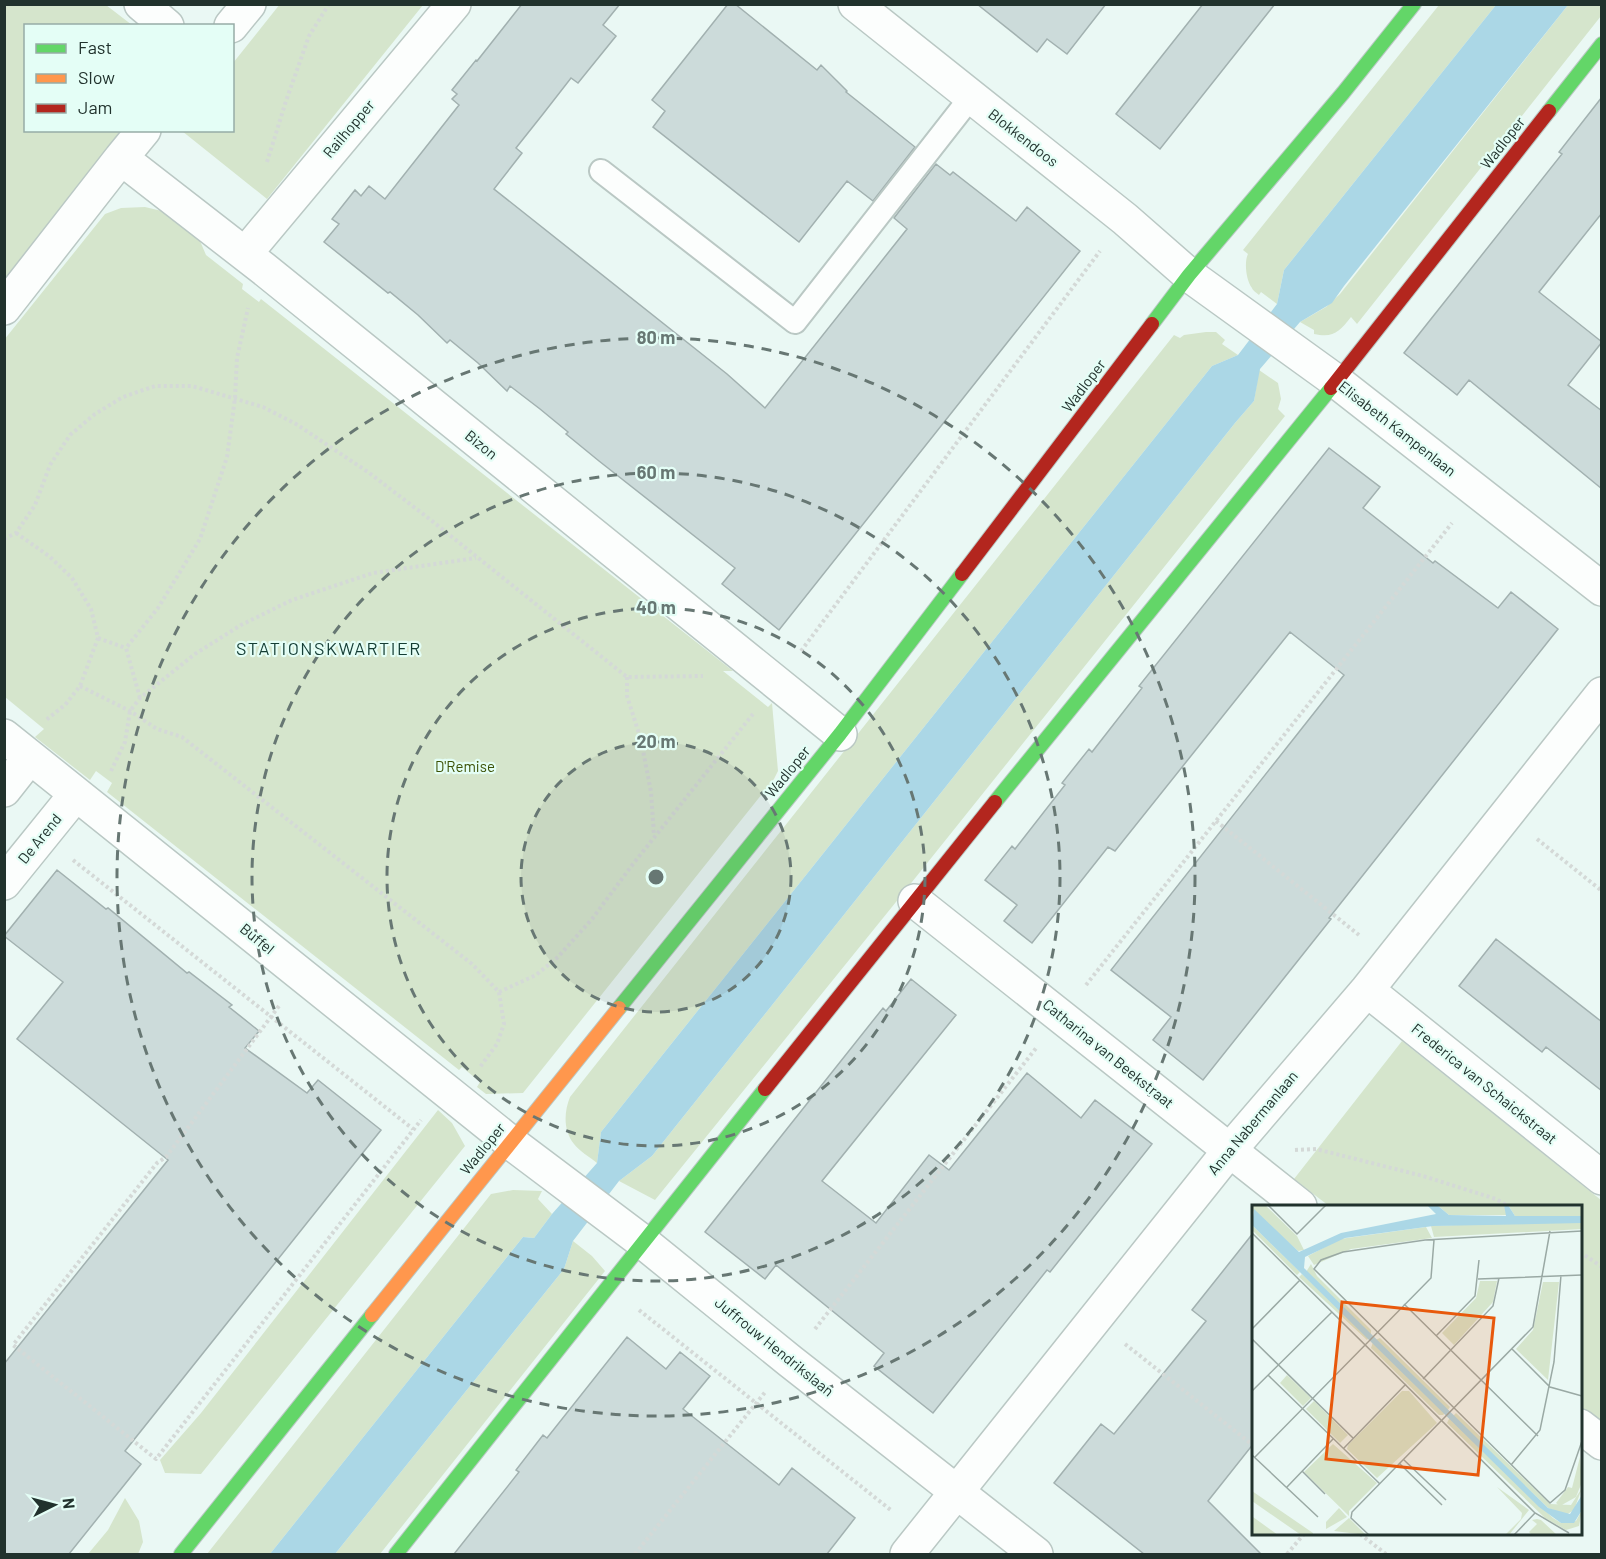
<svg xmlns="http://www.w3.org/2000/svg" width="1606" height="1559" font-family="Barlow,sans-serif">
	<style>
		.green { fill: #d5e5cc }
		.water { fill: #abd7e6 }
		.building { fill: #ccdbda; stroke: #a2b1b0; stroke-width: 1.5 }
		.lines { fill: none; stroke-linecap: round; stroke-linejoin: round }
		.lane-casing { stroke: #bac8c4; stroke-width: 26 }
		.street-casing { stroke: #bac8c4; stroke-width: 36 }
		.fast-casing { stroke: #bac8c4; stroke-width: 16 }
		.slow-casing { stroke: #bac8c4; stroke-width: 16 }
		.jam-casing { stroke: #bac8c4; stroke-width: 16 }
		.path { stroke: #d4d9d7; stroke-width: 4; stroke-dasharray: 3 3; stroke-linecap: butt }
		.lane { stroke: #fcfefd; stroke-width: 22 }
		.street { stroke: #fcfefd; stroke-width: 33 }
		.fast { stroke: #63d668; stroke-width: 14 }
		.slow { stroke: #ff974d; stroke-width: 14 }
		.jam { stroke: #b3261e; stroke-width: 14 }
		.ring { fill: none; stroke: #677773; stroke-width: 3; stroke-dasharray: 10 8 }
		.labels { text-anchor: middle; stroke-width: 4.5; stroke-linejoin: round; paint-order: stroke }
		.street-label { font-size: 15px; fill: #21322d; stroke: #e4fef6 }
		.park-label { font-size: 15px; fill: #3b5004; stroke: #e4fef6 }
		.quarter-label { font-size: 18px; letter-spacing: 1.5px; fill: #143d34; stroke: #e4fef6 }
		.inset-road { fill: none; stroke: #9aa9a4; stroke-width: 1.5 }
		.view { fill: #e8590c; fill-opacity: 0.15; stroke: #e8590c; stroke-width: 3 }
		.inset-edge { fill: none; stroke: #21322d; stroke-width: 3 }
		.centre { fill: #677773; stroke: #e4fef6; stroke-width: 3 }
		.ring-label { font-size: 18px; text-anchor: middle; font-weight: bold; fill: #677773; stroke: #e4fef6; stroke-width: 4.5; stroke-linejoin: round; paint-order: stroke }
	</style>
	<rect width="100%" height="100%" fill="#eaf8f4"/>
	<!-- green -->
	<path class="green" d="M 280,4 L 423,5 L 267,199 L 182,131 L 232,130 L 233,63 Z
		M 5,5 L 106,5 L 132,25 L 26,26 L 26,130 L 128,131 L 5,288 Z
		M 1439,5 L 1496,5 L 1284,270 L 1277,304 L 1261,292 L 1259,295 C 1258,294 1252,290 1252,288 C 1246,280 1244,262 1248,254 L 1243,250 Z
		M 1568,5 L 1601,5 L 1601,16 L 1357,324 L 1351,317 C 1339,332 1334,338 1314,334 L 1314,330 L 1300,322 L 1326,307 L 1340,294 Z
		M 145,207 L 166,212 L 200,241 L 206,255 L 243,284 L 242,289 L 259,302 L 261,299 L 733,671 L 723,671 L 768,707 L 772,703 L 778,771 L 774,779 L 523,1093 L 486,1094 L 477,1087 L 480,1082 L 462,1067 L 459,1070 L 107,792 L 112,783 L 96,771 L 90,780 L 35,737 L 44,729 L 5,697 L 4,340 L 105,214 L 121,208 Z
		M 1206,332 L 1216,332 L 1225,340 L 1222,344 L 1238,355 L 1212,366 L 601,1132 L 597,1163 C 590,1157 579,1151 574,1144 C 563,1130 564,1112 570,1097 L 1174,335 L 1180,338 L 1184,335 Z
		M 1259,370 L 1278,383 L 1281,399 L 1278,409 L 1285,416 L 900,897 L 655,1200 L 619,1181 L 652,1156 L 1235,423 L 1254,401 Z
		M 1402,1041 L 1601,1200 L 1601,1424 L 1581,1407 L 1580,1206 L 1329,1206 L 1294,1179 Z
		M 438,1110 L 452,1123 L 465,1146 L 201,1474 L 165,1473 L 160,1460 L 201,1413 Z
		M 513,1190 L 542,1191 L 538,1199 L 552,1214 L 534,1238 L 523,1237 L 270,1554 L 207,1554 L 491,1194 Z
		M 573,1241 L 592,1256 L 605,1271 L 380,1554 L 335,1554 L 564,1269 Z
		M 125,1498 L 139,1521 L 143,1542 L 138,1554 L 88,1554 L 108,1530 Z"/>
	<!-- water -->
	<path class="water" d="M 1496,5 L 1568,5 L 1344,286 L 1332,303 L 1300,322 L 1260,369 L 1254,401 L 1235,423 L 652,1156 L 619,1181 L 573,1241 L 564,1269 L 335,1554 L 270,1554 L 523,1237 L 534,1238 L 552,1214 L 597,1163 L 601,1132 L 1212,366 L 1238,355 L 1277,304 L 1284,270 Z"/>
	<!-- building -->
	<path class="building" d="M 522,4 L 620,4 L 603,25 L 616,36 L 578,83 L 571,78 L 543,114 L 516,148 L 522,153 L 494,189 L 727,374 L 765,408 L 907,229 L 894,218 L 936,164 L 950,175 L 953,172 L 1016,221 L 1027,207 L 1080,251 L 779,630 L 722,584 L 735,568 L 599,461 L 566,434 L 568,432 L 540,409 L 510,386 L 507,391 L 478,363 L 450,340 L 447,343 L 418,315 L 390,292 L 388,293 L 324,242 L 339,224 L 332,219 L 355,190 L 361,196 L 369,186 L 385,199 L 459,105 L 452,99 L 457,94 L 452,90 L 476,60 L 477,61 Z
		M 728,4 L 735,4 L 817,70 L 821,65 L 847,91 L 846,92 L 915,147 L 873,201 L 847,181 L 799,242 L 653,127 L 665,111 L 652,100 Z
		M 977,4 L 1106,4 L 1067,54 L 1047,39 L 1037,52 Z
		M 1203,4 L 1275,4 L 1160,149 L 1116,114 Z
		M 1602,97 L 1602,213 L 1539,292 L 1602,342 L 1568,385 L 1602,411 L 1602,489 L 1469,380 L 1457,395 L 1404,353 L 1562,154 L 1559,152 Z
		M 1329,448 L 1380,487 L 1363,508 L 1433,563 L 1435,561 L 1498,608 L 1511,592 L 1558,629 L 1329,918 L 1331,919 L 1203,1080 L 1153,1040 L 1171,1017 L 1111,970 L 1344,675 L 1290,632 L 1115,851 L 1108,847 L 1032,943 L 1004,921 L 1017,905 L 985,880 L 1012,846 L 1015,849 L 1065,785 L 1062,783 L 1089,749 L 1092,752 L 1142,688 L 1139,686 Z
		M 57,870 L 106,909 L 108,908 L 187,973 L 189,972 L 232,1005 L 229,1007 L 259,1031 L 245,1048 L 307,1093 L 318,1080 L 381,1130 L 125,1451 L 141,1464 L 69,1554 L 4,1554 L 4,1364 L 168,1160 L 17,1039 L 63,982 L 4,936 Z
		M 1496,939 L 1602,1022 L 1602,1091 L 1546,1047 L 1542,1052 L 1459,986 Z
		M 911,979 L 956,1015 L 822,1181 L 876,1223 L 929,1155 L 949,1170 L 1027,1073 L 1081,1118 L 1095,1100 L 1152,1144 L 1050,1272 L 1047,1270 L 933,1413 L 874,1366 L 884,1353 L 776,1265 L 765,1279 L 705,1232 L 883,1008 L 886,1011 Z
		M 1254,1232 L 1254,1443 L 1208,1501 L 1261,1554 L 1144,1554 L 1054,1483 L 1101,1424 L 1114,1434 L 1206,1321 L 1192,1310 Z
		M 627,1337 L 666,1369 L 680,1352 L 710,1376 L 683,1409 L 779,1485 L 792,1468 L 855,1518 L 827,1554 L 454,1554 L 519,1472 L 516,1470 L 543,1435 L 547,1438 Z"/>
	<g class="lines">
		<!-- lane casing -->
		<g class="lane-casing">
			<path id="lane" d="M 601,171 L 795,322 L 971,97"/>
		</g>
		<!-- street casing -->
		<g class="street-casing">
			<path id="street" d="M 141,4 L 167,26
				M 855,4 L 1125,219 L 1189,275 L 1336,381 L 1602,589
				M 231,26 L 249,4
				M 121,158 L 264,269 L 840,734
				M 245,254 L 454,4
				M 4,308 L 121,158 L 144,130
				M 4,736 L 510,1142 L 643,1242 L 790,1361 L 1036,1554
				M 4,790 L 30,757
				M 4,883 L 76,794
				M 915,901 L 1300,1206
				M 1367,990 L 1602,1178
				M 1580,1426 L 1602,1443
				M 907,1554 L 1229,1151 L 1367,990 L 1602,694"/>
		</g>
		<!-- fast casing -->
		<g class="fast-casing">
			<path id="fast" d="M 1549,111 L 1602,44
				M 1152,324 L 1189,275 L 1343,93 L 1414,4
				M 995,802 L 1331,388
				M 619,1008 L 840,734 L 962,574
				M 181,1554 L 372,1315
				M 396,1554 L 765,1089"/>
		</g>
		<!-- slow casing -->
		<g class="slow-casing">
			<path id="slow" d="M 372,1315 L 619,1008"/>
		</g>
		<!-- jam casing -->
		<g class="jam-casing">
			<path id="jam" d="M 1331,388 L 1549,111
				M 962,574 L 1152,324
				M 765,1089 L 995,802"/>
		</g>
		<!-- path -->
		<path class="path" d="M 267,162 L 286,101 L 309,36 L 329,4
			M 16,533 L 49,556 L 72,578 L 91,609 L 98,638 L 80,686 L 65,705 L 46,720
			M 4,539 L 16,533 L 35,505 L 50,465 L 70,435 L 95,414 L 123,397 L 155,386 L 192,386 L 263,407 L 296,424 L 368,472 L 427,517 L 627,677 L 703,676
			M 98,638 L 126,648
			M 801,651 L 1100,251
			M 627,677 L 627,696 L 641,740 L 651,792 L 654,835
			M 80,686 L 130,711 L 157,729 L 182,737 L 472,964 L 499,992 L 504,1024 L 497,1044 L 480,1067
			M 140,698 L 126,648 L 158,608 L 200,539 L 227,457 L 235,398 L 237,358 L 248,308
			M 111,771 L 125,742 L 130,711 L 140,698 L 195,654 L 241,625 L 292,600 L 373,573 L 476,558
			M 1216,821 L 1359,935
			M 1537,839 L 1602,891
			M 73,860 L 413,1129
			M 1086,985 L 1452,523
			M 499,992 L 536,975 L 558,957 L 592,919 L 633,864 L 753,714
			M 279,1006 L 166,1157 L 157,1163 L 13,1345 L 156,1459 L 421,1120
			M 1295,1150 L 1316,1149 L 1423,1176 L 1496,1199 L 1508,1206
			M 1580,1252 L 1602,1267
			M 639,1310 L 892,1511
			M 815,1329 L 1037,1047
			M 1125,1344 L 1254,1446
			M 1360,1534 L 1386,1554
			M 635,1554 L 766,1391
			M 1287,1554 L 1304,1534"/>
		<!-- lane -->
		<use href="#lane" class="lane"/>
		<!-- street -->
		<use href="#street" class="street"/>
		<!-- fast -->
		<use href="#fast" class="fast"/>
		<!-- slow -->
		<use href="#slow" class="slow"/>
		<!-- jam -->
		<use href="#jam" class="jam"/>
	</g>
	<!-- distance rings -->
	<circle cx="656" cy="877" r="135" fill="#677773" fill-opacity=".12"/>
	<g class="ring">
		<circle cx="656" cy="877" r="135"/>
		<circle cx="656" cy="877" r="269"/>
		<circle cx="656" cy="877" r="404"/>
		<circle cx="656" cy="877" r="539"/>
	</g>
	<g class="labels">
		<!-- street labels -->
		<g class="street-label">
			<text transform="translate(349 129) rotate(-50)" y="5">Railhopper</text>
			<text transform="translate(1023 138) rotate(38)" y="5">Blokkendoos</text>
			<text transform="translate(1503 143) rotate(-52)" y="5">Wadloper</text>
			<text transform="translate(1084 386) rotate(-53)" y="5">Wadloper</text>
			<text transform="translate(1397 429) rotate(38)" y="5">Elisabeth Kampenlaan</text>
			<text transform="translate(481 445) rotate(39)" y="5">Bizon</text>
			<text transform="translate(788 772) rotate(-51)" y="5">Wadloper</text>
			<text transform="translate(40 839) rotate(-51)" y="5">De Arend</text>
			<text transform="translate(257 939) rotate(39)" y="5">Buffel</text>
			<text transform="translate(1108 1054) rotate(39)" y="5">Catharina van Beekstraat</text>
			<text transform="translate(1484 1084) rotate(39)" y="5">Frederica van Schaickstraat</text>
			<text transform="translate(1253 1123) rotate(-50)" y="5">Anna Nabermanlaan</text>
			<text transform="translate(483 1149) rotate(-51)" y="5">Wadloper</text>
			<text transform="translate(774 1347) rotate(39)" y="5">Juffrouw Hendrikslaan</text>
		</g>
		<!-- park labels -->
		<g class="park-label">
			<text x="465" y="772">D'Remise</text>
		</g>
		<!-- quarter labels -->
		<g class="quarter-label">
			<text x="329" y="655">STATIONSKWARTIER</text>
		</g>
	</g>
	<!-- overview -->
	<g transform="translate(1252 1205)">
		<rect width="330" height="330" fill="#eaf8f4"/>
		<path d="M 0,0 L 13,0 L 45,31 L 52,45 L 46,46 L 0,5 ZM 185,0 L 252,0 L 255,10 L 197,10 ZM 256,0 L 330,2 L 330,11 L 263,11 ZM 288,17 L 330,18 L 330,24 L 182,32 L 179,21 ZM 0,20 L 48,67 L 45,70 L 0,25 ZM 174,22 L 180,33 L 99,44 L 62,60 L 56,51 L 88,34 ZM 59,59 L 65,71 L 119,125 L 119,130 L 54,67 ZM 50,69 L 117,132 L 115,135 L 47,72 ZM 228,76 L 245,76 L 241,97 L 202,140 L 190,128 L 224,93 ZM 291,77 L 307,77 L 296,175 L 264,144 L 281,125 ZM 128,133 L 198,202 L 195,206 L 123,135 ZM 121,137 L 193,208 L 191,210 L 187,210 L 119,143 ZM 35,170 L 59,193 L 51,201 L 28,178 ZM 150,186 L 157,186 L 185,218 L 125,273 L 95,244 L 96,240 ZM 62,196 L 96,230 L 88,238 L 54,204 ZM 204,208 L 298,299 L 319,300 L 330,283 L 322,305 L 314,310 L 296,303 L 201,211 ZM 198,212 L 301,313 L 309,318 L 324,316 L 330,305 L 327,321 L 314,325 L 293,313 L 195,218 ZM 81,239 L 125,278 L 97,306 L 97,311 L 52,267 ZM 328,252 L 330,277 L 324,292 L 308,301 L 304,298 L 316,282 L 320,283 ZM 245,282 L 277,305 L 257,330 L 253,330 L 269,314 L 270,308 ZM 0,286 L 61,328 L 61,330 L 49,330 L 0,296 ZM 87,303 L 95,312 L 74,324 L 74,317 ZM 0,312 L 1,312 L 26,330 L 0,330 ZM 97,313 L 114,330 L 82,326 ZM 285,314 L 289,315 L 305,330 L 280,330 L 277,327 L 285,319 L 280,315 Z" fill="#d5e5cc"/>
		<path d="M 175,0 L 185,0 L 197,10 L 254,11 L 252,0 L 256,0 L 263,11 L 330,11 L 330,18 L 181,21 L 93,33 L 53,52 L 52,63 L 296,303 L 318,309 L 330,290 L 330,305 L 322,318 L 309,318 L 287,302 L 0,20 L 2,4 L 47,47 L 89,28 L 184,9 Z" fill="#abd7e6"/>
		<path class="inset-road" d="M 16,0 L 45,29 L 74,0M 330,26 L 173,35 L 91,47 L 69,55 L 62,64 L 298,298 L 313,285 L 330,236M 0,28 L 283,308 L 317,328M 226,74 L 330,70M 152,99 L 286,231M 0,124 L 48,75M 184,131 L 223,91 L 227,55M 0,134 L 101,233M 260,144 L 298,182 L 330,191M 16,170 L 128,279M 171,174 L 241,101 L 247,73M 0,186 L 80,107M 91,244 L 154,179M 0,250 L 66,312M 3,252 L 179,73 L 182,35M 152,255 L 194,295M 148,259 L 190,300M 259,260 L 288,225 L 302,157 L 309,70M 50,266 L 73,289M 35,282 L 81,234M 117,330 L 99,313 L 100,307 L 281,122 L 298,26M 262,330 L 283,308"/>
		<path class="view" d="M 90,97 L 242,113 L 226,270 L 74,254 Z"/>
		<rect width="330" height="330" class="inset-edge"/>
	</g>
	<circle cx="656" cy="877" r="9" class="centre"/>
	<g class="ring-label">
		<text x="656" y="344">80 m</text>
		<text x="656" y="479">60 m</text>
		<text x="656" y="614">40 m</text>
		<text x="656" y="748">20 m</text>
	</g>
	<!-- border -->
	<rect width="1606" height="1559" fill="none" stroke="#21322d" stroke-width="12"/>
	<!-- legend -->
	<rect x="24" y="24" width="210" height="108" fill="#e4fef6" stroke="#96aca6" stroke-width="1.5"/>
	<rect x="36" y="44" width="30" height="9" fill="#63d668" stroke="#96aca6" stroke-width="1.5"/>
	<text x="78" y="54" font-size="18" fill="#21322d">Fast</text>
	<rect x="36" y="74" width="30" height="9" fill="#ff974d" stroke="#96aca6" stroke-width="1.5"/>
	<text x="78" y="84" font-size="18" fill="#21322d">Slow</text>
	<rect x="36" y="104" width="30" height="9" fill="#b3261e" stroke="#96aca6" stroke-width="1.5"/>
	<text x="78" y="114" font-size="18" fill="#21322d">Jam</text>
	<!-- north arrow -->
	<g transform="translate(54 1505) rotate(84)" stroke="#e4fef6" stroke-width="4.5" paint-order="stroke">
	<path d="M0-4.5L10 22L0 15L-10 22Z" fill="#21322d"/>
	<text y="-9" font-size="16" font-weight="bold" text-anchor="middle" fill="#21322d">N</text>
	</g>
</svg>
